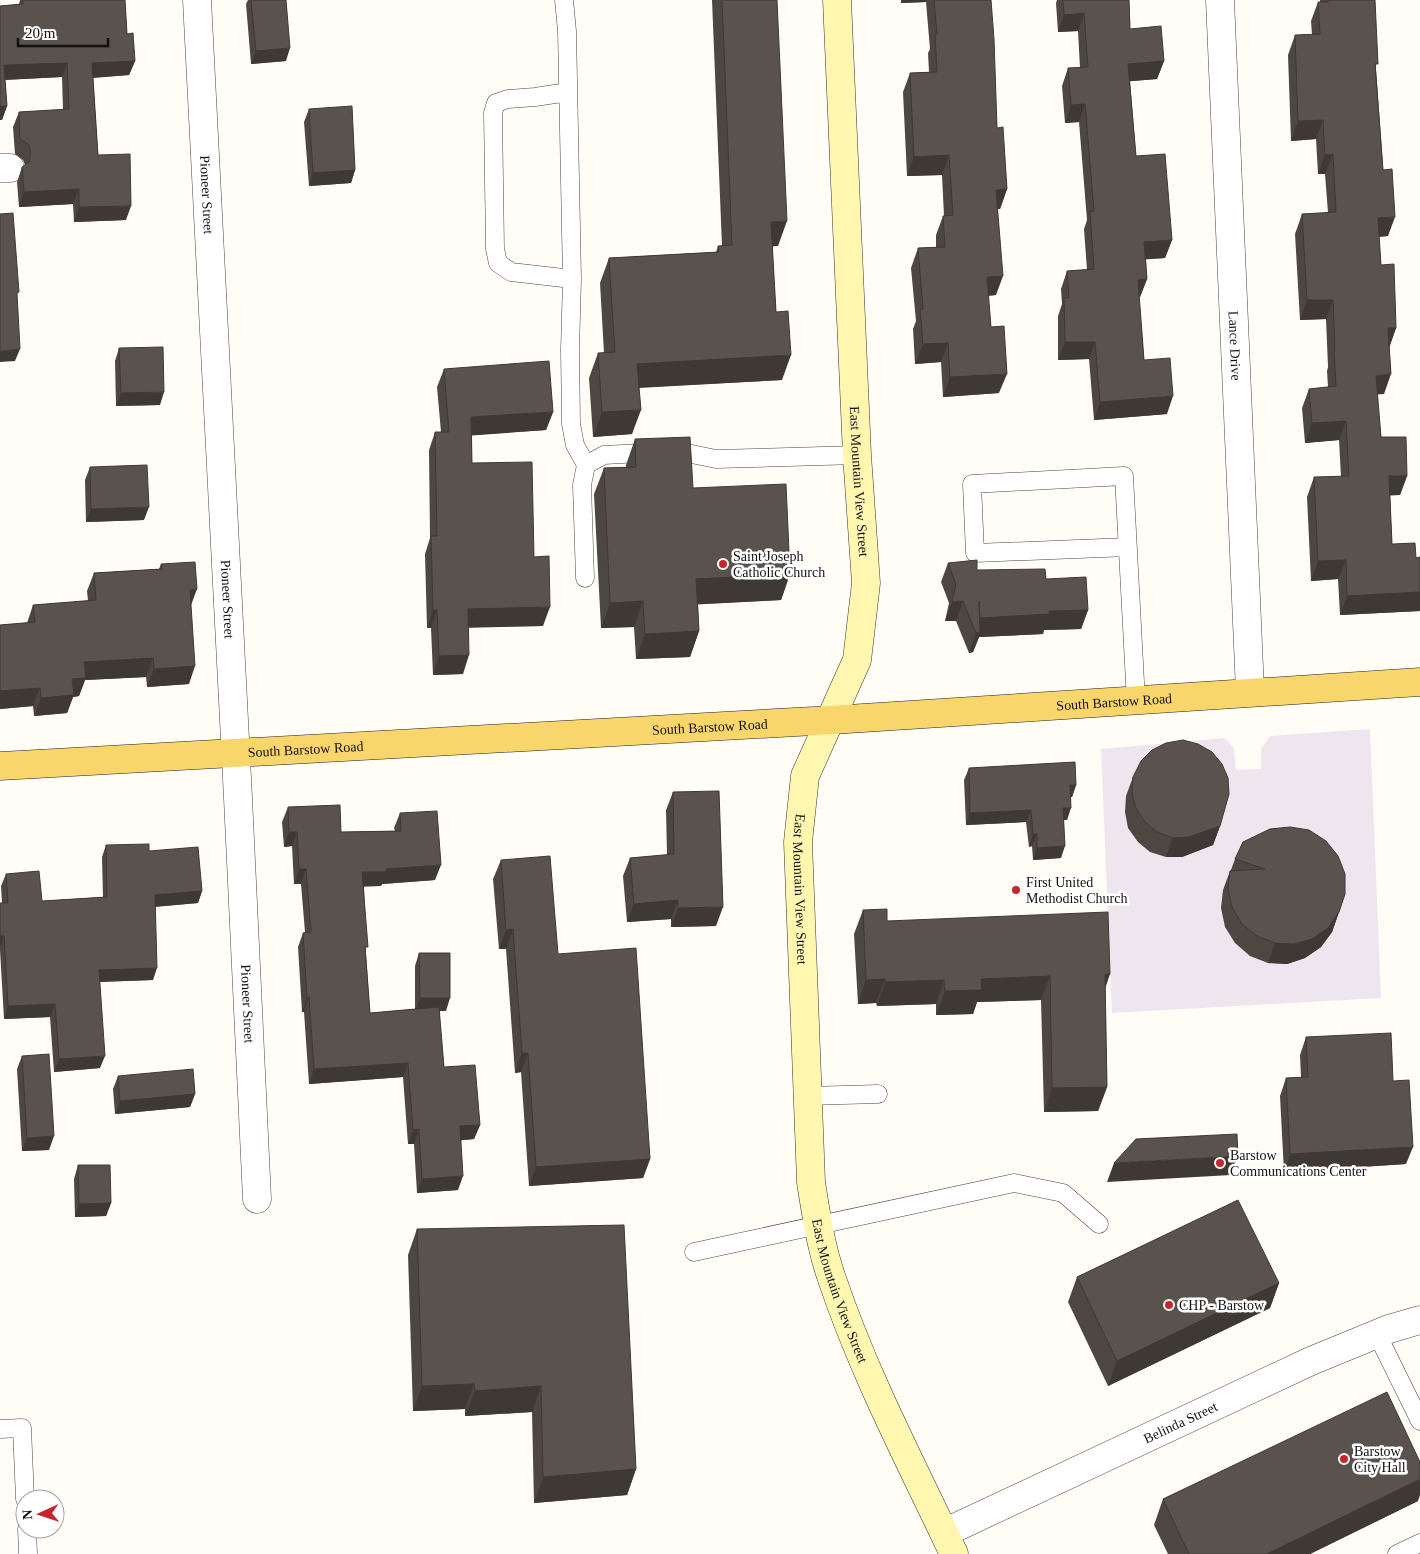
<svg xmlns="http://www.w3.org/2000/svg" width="1420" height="1554" font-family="'Times New Roman',serif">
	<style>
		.industrial { fill: #eee6ef }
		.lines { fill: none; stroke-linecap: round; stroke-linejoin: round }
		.lane-casing { stroke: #444; stroke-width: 19 }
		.street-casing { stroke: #444; stroke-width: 29 }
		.secondary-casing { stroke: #333; stroke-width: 29 }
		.primary-casing { stroke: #222; stroke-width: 29 }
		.lane { stroke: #fff; stroke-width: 18 }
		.street { stroke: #fff; stroke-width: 28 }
		.secondary { stroke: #fff6b0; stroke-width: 28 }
		.primary { stroke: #f9d66b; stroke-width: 28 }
		.wall { fill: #4d4742 }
		.shaded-wall { fill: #3f3936 }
		.building { fill: #5a524d; stroke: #3f3936 }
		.poi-dot { fill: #c4262e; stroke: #fff; stroke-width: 2 }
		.labels { text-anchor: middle; stroke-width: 5; stroke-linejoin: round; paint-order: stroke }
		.street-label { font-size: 14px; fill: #111; stroke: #fff }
		.poi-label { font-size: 14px; fill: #111; stroke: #fff; text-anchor: start }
	</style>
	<rect width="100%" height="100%" fill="#fffdf5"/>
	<!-- industrial -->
	<path class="industrial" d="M 1370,729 L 1381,998 L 1112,1013 L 1101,749 L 1224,738 L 1234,748 L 1236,770 L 1261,769 L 1261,749 L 1270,736 Z"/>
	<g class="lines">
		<!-- lane casing -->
		<g class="lane-casing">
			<path id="lane" d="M 564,0 L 567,31 L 572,279 L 570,350 L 571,424 L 575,445 L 586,465
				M 568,92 L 535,97 L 508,99 L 496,103 L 493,113 L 495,249 L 498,263 L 511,272 L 572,279
				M 1128,547 L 975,553 L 972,484 L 1124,476 L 1136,701
				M 585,578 L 582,485 L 586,465 L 604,455 L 677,451 L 716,459 L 857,455
				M 808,1096 L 878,1094
				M 694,1252 L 1014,1183 L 1063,1193 L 1099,1224
				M 1377,1334 L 1420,1421
				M 0,1429 L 22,1428 L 25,1499
				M 27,1529 L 28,1554
				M 1397,1554 L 1420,1543"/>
		</g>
		<!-- street casing -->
		<g class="street-casing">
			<g id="street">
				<path id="s1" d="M 197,0 L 238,798 L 257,1199"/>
				<path id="s2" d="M 1220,0 L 1250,691"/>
				<path d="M 0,168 L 10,168"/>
				<path id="s3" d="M 944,1533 L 1311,1361 L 1389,1329 L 1420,1320"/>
			</g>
		</g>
		<!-- secondary casing -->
		<g class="secondary-casing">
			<g id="secondary">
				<path id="s4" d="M 837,0 L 857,455 L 866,583 L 857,660 L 805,776 L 798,842 L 811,1182 C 816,1214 821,1248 832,1279 C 864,1374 911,1463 954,1554"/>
			</g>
		</g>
		<!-- primary casing -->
		<g class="primary-casing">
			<g id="primary">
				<path id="s5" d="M 0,766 L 832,720 L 1420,682"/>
			</g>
		</g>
		<!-- lane -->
		<use href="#lane" class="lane"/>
		<!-- street -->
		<use href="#street" class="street"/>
		<!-- secondary -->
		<use href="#secondary" class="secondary"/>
		<!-- primary -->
		<use href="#primary" class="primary"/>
	</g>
	<!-- wall -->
	<path class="wall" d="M 20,0 L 125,0 L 127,34 L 135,61 L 129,75 L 93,78 L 98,155 L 126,220 L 74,222 L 73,204 L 19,207 L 17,182 L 22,167 L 25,165 L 23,160 L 15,154 L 13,127 L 19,112 L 63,110 L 62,77 L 5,80 L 7,106 L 2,120 L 0,120 L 0,6 L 19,4 Z
		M 248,0 L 286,0 L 286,61 L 251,64 L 246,4 Z
		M 712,0 L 777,0 L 778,246 L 772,246 L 776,312 L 782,380 L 639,388 L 632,434 L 593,437 L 589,378 L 598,353 L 604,353 L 600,283 L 609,258 L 716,252 L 718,246 L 722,246 Z
		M 901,0 L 991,0 L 997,128 L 1007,189 L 1000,209 L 998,209 L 996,295 L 988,296 L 991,327 L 999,393 L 943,397 L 941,362 L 915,364 L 913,329 L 916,321 L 911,268 L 918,248 L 936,247 L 936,235 L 943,216 L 944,216 L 942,175 L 907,176 L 903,92 L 910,73 L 929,72 L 928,53 L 930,49 L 926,2 L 901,3 Z
		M 1057,0 L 1129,0 L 1130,29 L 1164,61 L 1157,79 L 1130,81 L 1136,156 L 1172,240 L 1165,258 L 1146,259 L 1147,279 L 1140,297 L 1139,297 L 1144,360 L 1167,414 L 1094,420 L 1089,359 L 1058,360 L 1058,316 L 1062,304 L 1061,289 L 1067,271 L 1087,270 L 1084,229 L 1087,220 L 1079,122 L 1065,123 L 1062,86 L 1068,68 L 1080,68 L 1078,31 L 1058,32 L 1056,3 Z
		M 1320,0 L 1375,0 L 1376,69 L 1388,236 L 1379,237 L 1381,265 L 1396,328 L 1389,348 L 1384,394 L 1377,394 L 1381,437 L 1407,476 L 1400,495 L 1390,495 L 1392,544 L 1416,558 L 1420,557 L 1420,611 L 1340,615 L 1338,579 L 1311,581 L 1307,497 L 1314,477 L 1341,477 L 1339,440 L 1305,443 L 1302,408 L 1309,389 L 1328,387 L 1327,371 L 1328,367 L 1326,319 L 1300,320 L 1295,234 L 1302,214 L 1328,213 L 1325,174 L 1318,174 L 1316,139 L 1291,141 L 1288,55 L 1295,35 L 1312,35 L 1311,21 L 1318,2 L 1320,2 Z
		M 309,109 L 355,170 L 351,183 L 309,186 L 304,122 Z
		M 119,348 L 160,405 L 116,406 L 115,361 Z
		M 444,369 L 553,412 L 546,430 L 472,435 L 472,463 L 534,557 L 543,626 L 468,627 L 463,674 L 433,675 L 431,628 L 427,628 L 425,554 L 430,538 L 429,450 L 435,432 L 441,432 L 437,387 Z
		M 635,439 L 693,488 L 790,574 L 781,600 L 698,604 L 699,631 L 690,657 L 636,659 L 634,627 L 601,628 L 594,494 L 604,468 L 626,467 L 626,465 Z
		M 90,467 L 144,520 L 86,522 L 85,480 Z
		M 948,563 L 977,570 L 1046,579 L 1088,610 L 1081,629 L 1044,630 L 1043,634 L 979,637 L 973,652 L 969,653 L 956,621 L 945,621 L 949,603 L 941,582 Z
		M 161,564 L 191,604 L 189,684 L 147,687 L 146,677 L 85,680 L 79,696 L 73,697 L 67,713 L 34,716 L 33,706 L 0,709 L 0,625 L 27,623 L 33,605 L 88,601 L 87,591 L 94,573 L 159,569 Z
		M 969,768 L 1076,785 L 1072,797 L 1071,797 L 1067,820 L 1064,820 L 1061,858 L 1033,860 L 1032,846 L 1029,847 L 1026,822 L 966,825 L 964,780 Z
		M 1133,777 L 1220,826 L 1213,845 L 1182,857 L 1166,857 L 1150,852 L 1138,842 L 1128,828 L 1125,812 L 1126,796 Z
		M 673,792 L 716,926 L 671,927 L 671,919 L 627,922 L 623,876 L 630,858 L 667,855 L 666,810 Z
		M 288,807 L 341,832 L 395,831 L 394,828 L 400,813 L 435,880 L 382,884 L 381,886 L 364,886 L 366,954 L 370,1013 L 415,1009 L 415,966 L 419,953 L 446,1011 L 439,1011 L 444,1067 L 480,1125 L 474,1139 L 461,1140 L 458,1190 L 417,1193 L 414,1144 L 408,1144 L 403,1077 L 309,1084 L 304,1012 L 302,1012 L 298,947 L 303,933 L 305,932 L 301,884 L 294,884 L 292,846 L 284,847 L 282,822 Z
		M 1243,842 L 1339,912 L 1332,932 L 1321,947 L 1305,958 L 1287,964 L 1268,963 L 1250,956 L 1235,943 L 1225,927 L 1221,908 L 1223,890 L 1230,871 L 1231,870 L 1235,859 Z
		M 106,845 L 149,851 L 202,891 L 198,903 L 155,907 L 153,980 L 99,982 L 100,1068 L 54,1072 L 50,1017 L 4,1019 L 0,950 L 0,903 L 2,903 L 1,886 L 6,874 L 42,901 L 103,897 L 102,857 Z
		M 501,860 L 558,954 L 650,1159 L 643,1178 L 529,1186 L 521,1072 L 515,1073 L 506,949 L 499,949 L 493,879 Z
		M 863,910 L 887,921 L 1105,988 L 1107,1087 L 1098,1111 L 1044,1112 L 1041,1000 L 977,1002 L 973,1014 L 936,1015 L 936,1004 L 877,1006 L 876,1003 L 858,1004 L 854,934 Z
		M 1306,1037 L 1393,1081 L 1406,1164 L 1284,1172 L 1280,1096 L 1286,1078 L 1301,1077 L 1300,1055 Z
		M 22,1056 L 49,1150 L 22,1151 L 17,1069 Z
		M 118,1076 L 195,1094 L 190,1107 L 115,1114 L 113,1089 Z
		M 78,1165 L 111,1203 L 106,1216 L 75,1217 L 74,1179 Z
		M 417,1229 L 636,1469 L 627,1495 L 534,1503 L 532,1412 L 465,1416 L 465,1409 L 413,1411 L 408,1255 Z
		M 1077,1277 L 1279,1283 L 1270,1308 L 1108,1386 L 1068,1302 Z
		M 1163,1499 L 1418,1501 L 1310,1554 L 1168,1554 L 1154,1525 Z"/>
	<!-- shaded-wall -->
	<path class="shaded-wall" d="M 902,0 L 926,0 L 926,2 L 901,3 Z
		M 1084,13 L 1078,31 L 1058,32 L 1064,15 Z
		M 290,48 L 286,61 L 251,64 L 256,51 Z
		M 135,61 L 129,75 L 87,78 L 92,63 Z
		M 1164,61 L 1157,79 L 1122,82 L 1128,64 Z
		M 67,63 L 62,77 L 0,80 L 4,65 Z
		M 1085,104 L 1079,122 L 1065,123 L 1071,105 Z
		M 0,106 L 7,106 L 2,120 L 0,120 Z
		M 1323,120 L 1316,139 L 1291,141 L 1298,121 Z
		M 1333,154 L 1325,174 L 1318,174 L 1325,155 Z
		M 949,155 L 942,175 L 907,176 L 914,157 Z
		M 355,170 L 351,183 L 309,186 L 313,173 Z
		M 79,189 L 73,204 L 19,207 L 24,192 Z
		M 1007,189 L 1000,209 L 989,209 L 996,190 Z
		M 131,206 L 126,220 L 74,222 L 79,207 Z
		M 1395,217 L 1388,236 L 1371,237 L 1378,218 Z
		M 787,221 L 778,246 L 762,247 L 771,222 Z
		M 1172,240 L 1165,258 L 1138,260 L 1144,242 Z
		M 1003,276 L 996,295 L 980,296 L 987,277 Z
		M 1147,279 L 1140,297 L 1131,297 L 1138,280 Z
		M 1307,300 L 1333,300 L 1326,319 L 1300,320 Z
		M 1388,328 L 1396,328 L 1389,348 Z
		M 1065,342 L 1095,342 L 1089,359 L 1058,360 Z
		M 948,343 L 941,362 L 915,364 L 923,344 Z
		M 20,349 L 15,361 L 0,362 L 0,351 Z
		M 791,355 L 782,380 L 628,388 L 637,364 Z
		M 1007,374 L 999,393 L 943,397 L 950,377 Z
		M 1391,374 L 1384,394 L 1369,395 L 1376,376 Z
		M 164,392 L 160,405 L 116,406 L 121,393 Z
		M 1173,396 L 1167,414 L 1094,420 L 1100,402 Z
		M 641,410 L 632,434 L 593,437 L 602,412 Z
		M 553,412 L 546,430 L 465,436 L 471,417 Z
		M 1346,421 L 1339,440 L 1305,443 L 1312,423 Z
		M 1389,476 L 1407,476 L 1400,495 L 1382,496 Z
		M 149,507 L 144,520 L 86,522 L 91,509 Z
		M 1346,560 L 1338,579 L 1311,581 L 1318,561 Z
		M 790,574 L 781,600 L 687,605 L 696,579 Z
		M 197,589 L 190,608 L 190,590 Z
		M 1420,592 L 1420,611 L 1340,615 L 1347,596 Z
		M 643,601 L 634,627 L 601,628 L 610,603 Z
		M 963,601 L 956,621 L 945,621 L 952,602 Z
		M 550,607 L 543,626 L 461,628 L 468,609 Z
		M 433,610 L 437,610 L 431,628 L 427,628 Z
		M 1088,610 L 1081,629 L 1044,630 L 1043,634 L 979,637 L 973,652 L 969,653 L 976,633 L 980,618 L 1049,611 Z
		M 699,631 L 690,657 L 636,659 L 645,634 Z
		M 469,655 L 463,674 L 433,675 L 439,656 Z
		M 153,658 L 146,677 L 85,680 L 79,696 L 73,697 L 67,713 L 34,716 L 41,698 L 72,679 L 84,662 Z
		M 195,666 L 189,684 L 147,687 L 154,669 Z
		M 40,688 L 33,706 L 0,709 L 0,691 Z
		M 1070,785 L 1076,785 L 1072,797 L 1066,798 Z
		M 1063,808 L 1071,808 L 1067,820 L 1058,820 Z
		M 1031,810 L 1026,822 L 966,825 L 970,813 Z
		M 1220,826 L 1213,845 L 1182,857 L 1166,857 L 1173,838 Z
		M 289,832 L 297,832 L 292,846 L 284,847 Z
		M 1033,834 L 1037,834 L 1032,846 L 1029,847 Z
		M 1065,846 L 1061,858 L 1033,860 L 1037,848 Z
		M 441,865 L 435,880 L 382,884 L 381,886 L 357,887 L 362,872 L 386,869 Z
		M 299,869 L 306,869 L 301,884 L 294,884 Z
		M 202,891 L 198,903 L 150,907 L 155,895 Z
		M 678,900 L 671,919 L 627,922 L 634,904 Z
		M 723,907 L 716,926 L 671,927 L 678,908 Z
		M 1339,912 L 1332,932 L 1321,947 L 1305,958 L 1287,964 L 1268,963 L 1275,943 Z
		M 513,929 L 506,949 L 499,949 L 506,930 Z
		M 0,936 L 4,936 L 0,948 Z
		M 157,968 L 153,980 L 94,982 L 99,970 Z
		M 1105,974 L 1110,974 L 1102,998 Z
		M 1050,976 L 1041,1000 L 977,1002 L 973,1014 L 936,1015 L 945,991 L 981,979 Z
		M 885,979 L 876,1003 L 858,1004 L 866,980 Z
		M 944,980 L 936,1004 L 877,1006 L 885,982 Z
		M 309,997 L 304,1012 L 302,1012 L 307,998 Z
		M 420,998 L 450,998 L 446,1011 L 415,1011 Z
		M 55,1004 L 50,1017 L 4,1019 L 8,1006 Z
		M 522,1053 L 528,1053 L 521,1072 L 515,1073 Z
		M 105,1056 L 100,1068 L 54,1072 L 59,1059 Z
		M 408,1063 L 403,1077 L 309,1084 L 314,1069 Z
		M 1107,1087 L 1098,1111 L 1044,1112 L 1052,1088 Z
		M 195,1094 L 190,1107 L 115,1114 L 120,1101 Z
		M 480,1125 L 474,1139 L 455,1141 L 460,1126 Z
		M 419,1129 L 414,1144 L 408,1144 L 413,1130 Z
		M 54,1136 L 49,1150 L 22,1151 L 27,1138 Z
		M 1413,1147 L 1406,1164 L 1284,1172 L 1290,1154 Z
		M 1238,1156 L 1231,1175 L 1107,1182 L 1114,1163 Z
		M 650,1159 L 643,1178 L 529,1186 L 536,1167 Z
		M 463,1176 L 458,1190 L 417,1193 L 422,1179 Z
		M 111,1203 L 106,1216 L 75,1217 L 79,1204 Z
		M 1279,1283 L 1270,1308 L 1108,1386 L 1117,1361 Z
		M 474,1384 L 465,1409 L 413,1411 L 422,1386 Z
		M 541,1386 L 532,1412 L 465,1416 L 475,1391 Z
		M 636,1469 L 627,1495 L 534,1503 L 543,1477 Z
		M 1420,1479 L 1420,1495 L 1418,1501 L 1310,1554 L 1267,1554 Z"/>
	<!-- building -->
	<path class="building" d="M 23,0 L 125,0 L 127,34 L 133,33 L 135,61 L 92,63 L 98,155 L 130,154 L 131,206 L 79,207 L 79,189 L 24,192 L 22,167 L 29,162 L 31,153 L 29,145 L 20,139 L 19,112 L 69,109 L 67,63 L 4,65 L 7,106 L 0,106 L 0,6 L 23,4 Z
		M 251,0 L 286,0 L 290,48 L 256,51 Z
		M 722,0 L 777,0 L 787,221 L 771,222 L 776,312 L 788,311 L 791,355 L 637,364 L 641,410 L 602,412 L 598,353 L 615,352 L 609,258 L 719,252 L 718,246 L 732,245 Z
		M 934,0 L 991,0 L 994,39 L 997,128 L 1003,127 L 1007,189 L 996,190 L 1003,276 L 987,277 L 991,327 L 1004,326 L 1007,374 L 950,377 L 948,343 L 923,344 L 920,309 L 923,309 L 918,248 L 945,247 L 943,216 L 953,215 L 949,155 L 914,157 L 910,73 L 937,72 L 935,34 L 937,34 Z
		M 1063,0 L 1129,0 L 1130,29 L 1161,26 L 1164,61 L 1128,64 L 1136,156 L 1165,154 L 1172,240 L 1144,242 L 1147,279 L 1138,280 L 1144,360 L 1170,358 L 1173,396 L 1100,402 L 1095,342 L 1065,342 L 1064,298 L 1069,298 L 1067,271 L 1094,269 L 1090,212 L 1094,211 L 1085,104 L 1071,105 L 1068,68 L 1088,67 L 1084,13 L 1064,15 Z
		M 1328,0 L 1375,0 L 1378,64 L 1375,64 L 1383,170 L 1392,169 L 1395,217 L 1378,218 L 1381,265 L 1394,264 L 1396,328 L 1388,328 L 1391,374 L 1376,376 L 1381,437 L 1406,437 L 1407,476 L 1389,476 L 1392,544 L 1415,543 L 1416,558 L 1420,557 L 1420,592 L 1347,596 L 1346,560 L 1318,561 L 1314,477 L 1349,476 L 1346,421 L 1312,423 L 1309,389 L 1336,386 L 1334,352 L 1335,351 L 1333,300 L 1307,300 L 1302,214 L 1336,212 L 1333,154 L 1325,155 L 1323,120 L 1298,121 L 1295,35 L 1320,34 L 1318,2 L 1328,2 Z
		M 352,106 L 355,170 L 313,173 L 309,109 Z
		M 13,213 L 19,292 L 17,293 L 20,349 L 0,351 L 0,214 Z
		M 163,347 L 164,392 L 121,393 L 119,348 Z
		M 549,361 L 553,412 L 471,417 L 472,463 L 532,462 L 534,557 L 549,556 L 550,607 L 468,609 L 469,655 L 439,656 L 437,610 L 433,610 L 431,536 L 437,536 L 435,432 L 449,432 L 444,369 Z
		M 690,437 L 693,488 L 786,484 L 790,574 L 696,579 L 699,631 L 645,634 L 643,601 L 610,603 L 604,468 L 636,467 L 635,439 Z
		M 147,465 L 149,507 L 91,509 L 90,467 Z
		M 977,560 L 977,570 L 1045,569 L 1046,579 L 1086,577 L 1088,610 L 1049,611 L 1050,614 L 980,618 L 979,601 L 980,632 L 976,633 L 963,601 L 952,602 L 956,584 L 948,563 Z
		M 195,562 L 197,589 L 190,590 L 195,666 L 154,669 L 153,658 L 84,662 L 86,678 L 72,679 L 74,695 L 41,698 L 40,688 L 0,691 L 0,625 L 35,622 L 33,605 L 96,600 L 94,573 L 162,569 L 161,564 Z
		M 1183,740 L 1198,744 L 1212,752 L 1222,764 L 1228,778 L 1229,794 L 1220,826 L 1189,837 L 1173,838 L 1157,832 L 1145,822 L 1136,808 L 1132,793 L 1133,777 L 1141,761 L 1152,750 L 1166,743 Z
		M 1075,762 L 1076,785 L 1070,785 L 1071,808 L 1063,808 L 1065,846 L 1037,848 L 1037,834 L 1033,834 L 1031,810 L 970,813 L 969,768 Z
		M 719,791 L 723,907 L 678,908 L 678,900 L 634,904 L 630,858 L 674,854 L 673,792 Z
		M 340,805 L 341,832 L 401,831 L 400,813 L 437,811 L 441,865 L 386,869 L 386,872 L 362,872 L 368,947 L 365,947 L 370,1013 L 439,1007 L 444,1067 L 475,1065 L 480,1125 L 460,1126 L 463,1176 L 422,1179 L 419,1129 L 413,1130 L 408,1063 L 314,1069 L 309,997 L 307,998 L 303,933 L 311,932 L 306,869 L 299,869 L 297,832 L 289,832 L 288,807 Z
		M 1290,827 L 1309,830 L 1326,841 L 1338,856 L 1345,874 L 1345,894 L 1339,912 L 1328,928 L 1312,939 L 1294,944 L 1275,943 L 1257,936 L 1242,924 L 1232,907 L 1228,889 L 1230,871 L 1265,869 L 1235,859 L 1243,842 L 1270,829 Z
		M 149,844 L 149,851 L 198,847 L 202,891 L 155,895 L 157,968 L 99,970 L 105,1056 L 59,1059 L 55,1004 L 8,1006 L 4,936 L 0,936 L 0,903 L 8,903 L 6,874 L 39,871 L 42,901 L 107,897 L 106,845 Z
		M 550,856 L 558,954 L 636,948 L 650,1159 L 536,1167 L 528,1053 L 522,1053 L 513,929 L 506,930 L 501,860 Z
		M 887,909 L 887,921 L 1108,912 L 1110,974 L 1105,974 L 1107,1087 L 1052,1088 L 1050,976 L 981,979 L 982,990 L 945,991 L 944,980 L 885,982 L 885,979 L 866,980 L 863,910 Z
		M 419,953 L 450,953 L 450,998 L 420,998 Z
		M 1391,1033 L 1393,1081 L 1409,1080 L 1413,1147 L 1290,1154 L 1286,1078 L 1308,1077 L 1306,1037 Z
		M 49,1054 L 54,1136 L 27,1138 L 22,1056 Z
		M 193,1069 L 195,1094 L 120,1101 L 118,1076 Z
		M 1237,1134 L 1238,1156 L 1114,1163 L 1136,1139 Z
		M 78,1165 L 110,1165 L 111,1203 L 79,1204 Z
		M 1238,1200 L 1279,1283 L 1117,1361 L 1077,1277 Z
		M 624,1225 L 636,1469 L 543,1477 L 541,1386 L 475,1391 L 474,1384 L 422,1386 L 417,1229 Z
		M 1387,1392 L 1420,1462 L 1420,1479 L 1267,1554 L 1189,1554 L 1163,1499 Z"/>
	<!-- markers -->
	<g class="poi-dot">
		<circle cx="723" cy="564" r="5"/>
		<circle cx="1016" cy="890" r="5"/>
		<circle cx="1220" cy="1163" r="5"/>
		<circle cx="1169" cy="1305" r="5"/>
		<circle cx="1344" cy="1459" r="5"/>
	</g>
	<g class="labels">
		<!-- street labels -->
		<g class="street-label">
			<text dy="5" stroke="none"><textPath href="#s1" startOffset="195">Pioneer Street</textPath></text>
			<text dy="5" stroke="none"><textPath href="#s2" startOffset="346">Lance Drive</textPath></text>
			<text dy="5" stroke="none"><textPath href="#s4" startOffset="482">East Mountain View Street</textPath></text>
			<text dy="5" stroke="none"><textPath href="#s1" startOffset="600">Pioneer Street</textPath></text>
			<text dy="5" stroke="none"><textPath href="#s5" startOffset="1116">South Barstow Road</textPath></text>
			<text dy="5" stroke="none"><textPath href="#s5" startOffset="711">South Barstow Road</textPath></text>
			<text dy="5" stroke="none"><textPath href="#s5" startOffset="306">South Barstow Road</textPath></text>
			<text dy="5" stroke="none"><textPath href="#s4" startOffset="902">East Mountain View Street</textPath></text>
			<text dy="5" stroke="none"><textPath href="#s1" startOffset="1005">Pioneer Street</textPath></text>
			<text dy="5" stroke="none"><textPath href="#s4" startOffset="1308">East Mountain View Street</textPath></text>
			<text dy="5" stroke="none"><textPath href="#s3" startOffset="261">Belinda Street</textPath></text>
		</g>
		<!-- poi labels -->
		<g class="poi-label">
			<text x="733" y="561">Saint Joseph<tspan x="733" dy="16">Catholic Church</tspan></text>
			<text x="1026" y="887">First United<tspan x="1026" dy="16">Methodist Church</tspan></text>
			<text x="1230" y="1160">Barstow<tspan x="1230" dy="16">Communications Center</tspan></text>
			<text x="1179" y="1310">CHP - Barstow</text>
			<text x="1354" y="1456">Barstow<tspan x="1354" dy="16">City Hall</tspan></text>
		</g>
	</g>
	<!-- north arrow -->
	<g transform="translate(40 1514) rotate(267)"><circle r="24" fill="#ffffff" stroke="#a0a0a0"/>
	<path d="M0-4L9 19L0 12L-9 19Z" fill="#c4262e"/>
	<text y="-8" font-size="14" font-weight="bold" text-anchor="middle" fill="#111111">N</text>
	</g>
	<!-- scale -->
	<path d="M18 38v8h90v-8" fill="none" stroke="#111111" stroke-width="2.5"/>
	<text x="25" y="38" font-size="15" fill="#111111" stroke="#ffffff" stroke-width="4" paint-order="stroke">20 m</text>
</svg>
